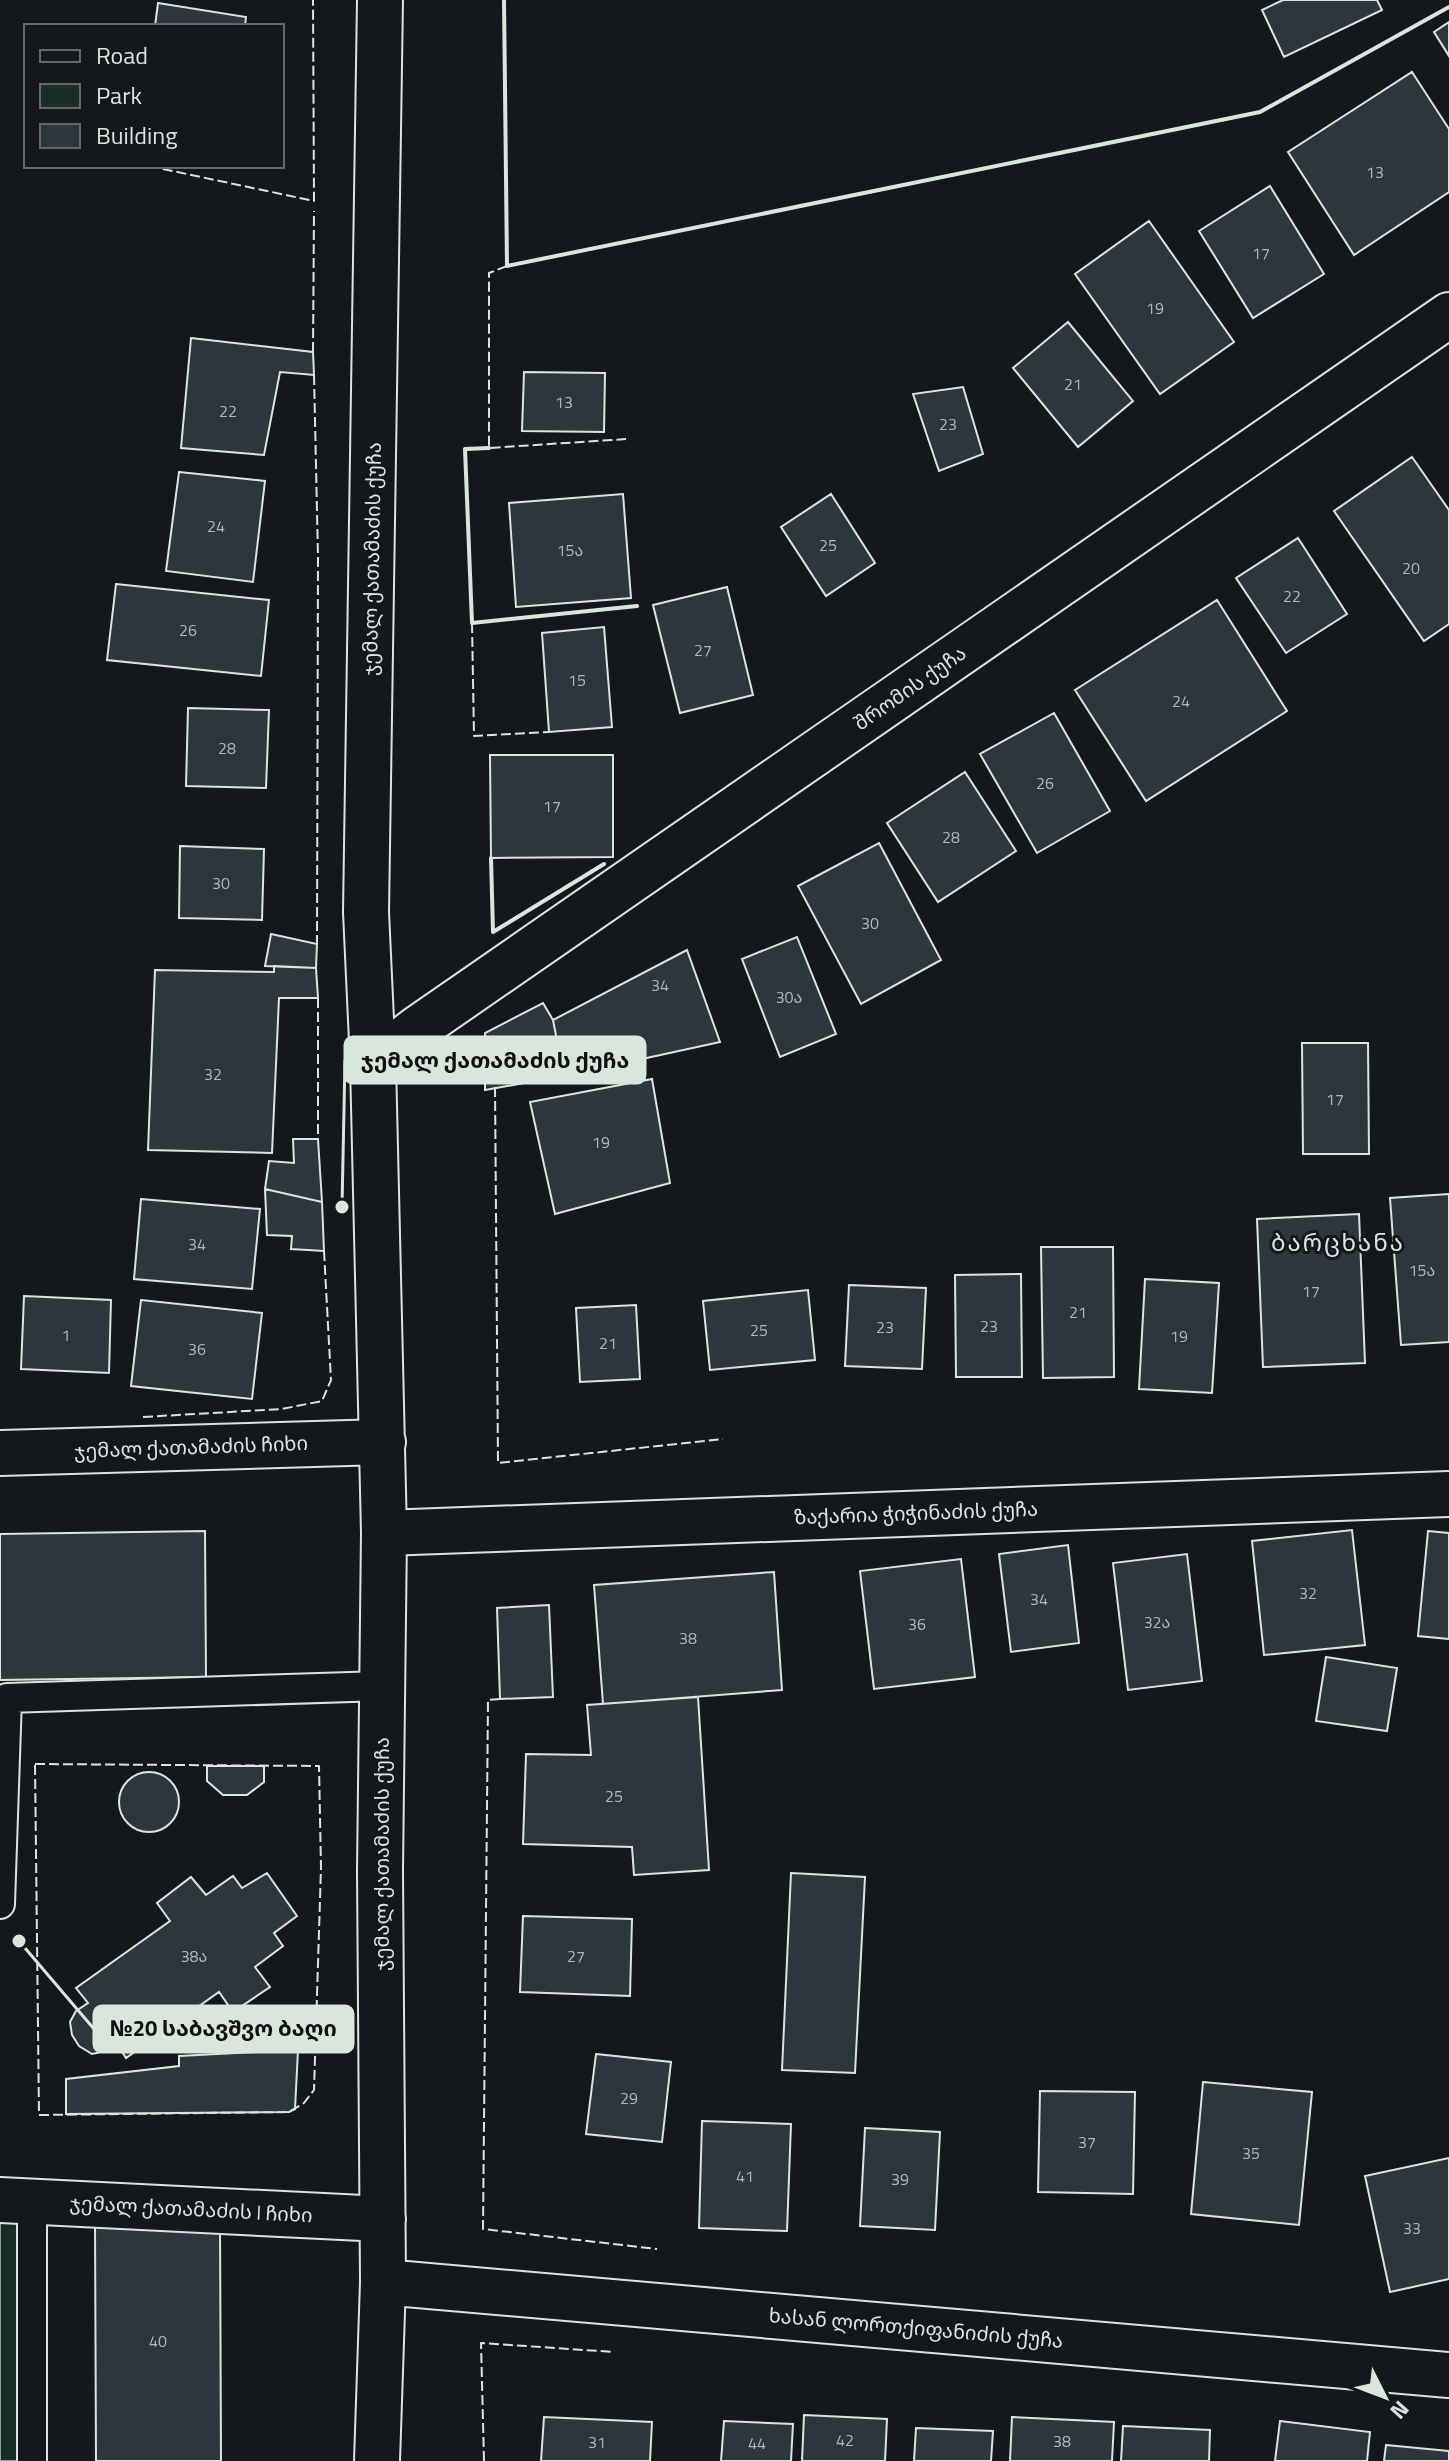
<svg xmlns="http://www.w3.org/2000/svg" width="1449" height="2461" font-family="'Titillium Web','Noto Sans Georgian',sans-serif">
	<style>
		.green { fill: #1a2d24; stroke: #939e99; stroke-width: 2 }
		.building { fill: #2c363c; stroke: #d8e6dc; stroke-width: 2 }
		.lines { fill: none; stroke-linecap: round; stroke-linejoin: round }
		.service-casing { stroke: #d8e6dc; stroke-width: 32 }
		.minor-casing { stroke: #d8e6dc; stroke-width: 48 }
		.service { stroke: #14181c; stroke-width: 28 }
		.minor { stroke: #14181c; stroke-width: 44 }
		.fence { stroke: #d8e6dc; stroke-width: 2; stroke-dasharray: 10 4; stroke-linecap: butt }
		.wall { stroke: #d8e6dc; stroke-width: 4 }
		.labels { text-anchor: middle; stroke-width: 6; stroke-linejoin: round; paint-order: stroke }
		.number-label { font-size: 16px; fill: #adbab4 }
		.street-label { font-size: 20px; fill: #d8e6dc; stroke: #14181c }
		.quarter-label { font-size: 24px; letter-spacing: 2px; fill: #d8e6dc; stroke: #14181c }
		.leader { fill: none; stroke: #d8e6dc; stroke-width: 3 }
		.callout-dot { fill: #d8e6dc; stroke: #14181c; stroke-width: 3 }
		.callout { fill: #d8e6dc; stroke: #d8e6dc; stroke-width: 3 }
		.callout-label { font-size: 22px; text-anchor: middle; font-weight: bold; fill: #111 }
	</style>
	<rect width="100%" height="100%" fill="#14181c"/>
	<!-- green -->
	<path class="green" d="M 0,2200 L 32,2201 L 32,2461 L 0,2461 Z"/>
	<!-- building -->
	<path class="building" d="M 1283,0 L 1377,0 L 1382,10 L 1284,57 L 1262,10 Z
		M 158,3 L 246,17 L 245,26 L 155,26 Z
		M 1449,22 L 1449,56 L 1434,32 Z
		M 1412,72 L 1449,129 L 1449,192 L 1354,255 L 1288,152 Z
		M 1270,186 L 1324,274 L 1253,318 L 1199,231 Z
		M 1149,221 L 1234,342 L 1160,394 L 1075,274 Z
		M 1068,322 L 1133,401 L 1078,447 L 1013,368 Z
		M 191,338 L 313,352 L 314,375 L 280,372 L 264,455 L 181,448 Z
		M 524,372 L 605,373 L 604,432 L 522,431 Z
		M 963,387 L 983,454 L 939,471 L 913,394 Z
		M 1412,457 L 1449,510 L 1449,624 L 1424,641 L 1334,511 Z
		M 179,472 L 265,481 L 253,582 L 166,571 Z
		M 623,494 L 631,598 L 516,607 L 509,503 Z
		M 831,494 L 875,563 L 826,596 L 781,527 Z
		M 1298,538 L 1347,614 L 1286,653 L 1236,578 Z
		M 116,584 L 269,600 L 261,676 L 107,660 Z
		M 727,587 L 753,695 L 680,713 L 653,605 Z
		M 1217,600 L 1287,711 L 1146,801 L 1075,690 Z
		M 604,627 L 612,727 L 549,732 L 542,633 Z
		M 188,708 L 269,710 L 266,788 L 186,786 Z
		M 1054,713 L 1110,811 L 1037,853 L 980,754 Z
		M 490,755 L 613,755 L 613,857 L 491,858 Z
		M 965,772 L 1016,851 L 938,902 L 887,823 Z
		M 879,843 L 941,960 L 861,1004 L 798,886 Z
		M 180,846 L 264,849 L 262,920 L 179,918 Z
		M 271,934 L 317,944 L 316,968 L 265,966 Z
		M 797,937 L 836,1034 L 780,1057 L 742,959 Z
		M 687,950 L 720,1042 L 564,1076 L 553,1020 Z
		M 274,966 L 316,968 L 318,998 L 279,998 L 272,1153 L 148,1150 L 155,970 L 274,972 Z
		M 543,1003 L 553,1020 L 564,1076 L 485,1090 L 485,1033 Z
		M 1302,1043 L 1368,1043 L 1369,1154 L 1303,1154 Z
		M 652,1079 L 670,1183 L 555,1214 L 530,1102 Z
		M 293,1139 L 318,1139 L 322,1202 L 265,1189 L 269,1161 L 294,1163 Z
		M 265,1189 L 322,1202 L 324,1251 L 291,1249 L 292,1236 L 267,1235 Z
		M 1449,1194 L 1449,1342 L 1401,1345 L 1390,1198 Z
		M 141,1199 L 260,1209 L 252,1289 L 134,1279 Z
		M 1359,1214 L 1365,1363 L 1263,1367 L 1257,1219 Z
		M 1041,1247 L 1113,1247 L 1114,1377 L 1043,1378 Z
		M 1021,1274 L 1022,1377 L 956,1377 L 955,1275 Z
		M 1145,1279 L 1219,1283 L 1212,1393 L 1139,1389 Z
		M 849,1285 L 926,1288 L 922,1369 L 845,1366 Z
		M 808,1290 L 815,1360 L 710,1370 L 703,1301 Z
		M 24,1296 L 111,1300 L 109,1373 L 21,1369 Z
		M 141,1300 L 262,1313 L 252,1399 L 131,1386 Z
		M 636,1305 L 640,1379 L 580,1382 L 576,1308 Z
		M 1352,1530 L 1365,1645 L 1264,1655 L 1252,1541 Z
		M 205,1531 L 206,1677 L 0,1680 L 0,1534 Z
		M 1428,1531 L 1449,1533 L 1449,1639 L 1418,1636 Z
		M 1068,1545 L 1079,1643 L 1011,1652 L 999,1554 Z
		M 1187,1554 L 1202,1681 L 1128,1690 L 1113,1563 Z
		M 961,1559 L 975,1677 L 874,1689 L 860,1571 Z
		M 774,1572 L 782,1690 L 603,1704 L 594,1585 Z
		M 549,1605 L 553,1697 L 500,1699 L 497,1608 Z
		M 1326,1657 L 1397,1668 L 1387,1731 L 1316,1721 Z
		M 698,1697 L 709,1870 L 634,1875 L 632,1847 L 523,1844 L 526,1754 L 591,1755 L 587,1705 Z
		M 207,1766 L 264,1766 L 264,1782 L 247,1795 L 223,1795 L 207,1781 Z
		M119 1802a30 30 0 1 1 60 0a30 30 0 1 1-60 0Z
		M 267,1873 L 297,1916 L 274,1933 L 283,1946 L 255,1967 L 270,1987 L 233,2012 L 219,1992 L 126,2058 L 117,2044 L 106,2051 L 92,2054 L 79,2046 L 72,2035 L 70,2022 L 76,2011 L 88,2003 L 76,1988 L 170,1921 L 157,1903 L 191,1877 L 206,1895 L 233,1876 L 242,1888 Z
		M 791,1873 L 865,1877 L 855,2073 L 782,2070 Z
		M 523,1916 L 632,1919 L 630,1996 L 520,1992 Z
		M 298,2050 L 295,2109 L 289,2112 L 66,2114 L 66,2079 L 179,2066 L 179,2056 Z
		M 596,2054 L 671,2062 L 662,2142 L 586,2134 Z
		M 1203,2082 L 1312,2092 L 1299,2225 L 1191,2214 Z
		M 1040,2091 L 1135,2092 L 1133,2194 L 1038,2192 Z
		M 702,2121 L 791,2124 L 787,2231 L 699,2228 Z
		M 865,2128 L 940,2132 L 935,2230 L 860,2226 Z
		M 1449,2158 L 1449,2279 L 1390,2292 L 1365,2176 Z
		M 220,2221 L 221,2461 L 96,2461 L 95,2222 Z
		M 804,2415 L 887,2419 L 885,2461 L 802,2461 Z
		M 544,2417 L 652,2422 L 650,2461 L 541,2461 Z
		M 1012,2417 L 1114,2422 L 1112,2461 L 1010,2461 Z
		M 724,2421 L 793,2424 L 791,2461 L 721,2461 Z
		M 1280,2421 L 1370,2432 L 1367,2461 L 1275,2461 Z
		M 1123,2426 L 1210,2430 L 1209,2461 L 1121,2461 Z
		M 916,2428 L 993,2431 L 991,2461 L 914,2461 Z
		M 1386,2445 L 1449,2451 L 1449,2461 L 1384,2461 Z"/>
	<g class="lines">
		<!-- service casing -->
		<g class="service-casing">
			<path id="service" d="M 0,1904 L 7,1698 L 383,1686
				M 32,2461 L 32,2201"/>
		</g>
		<!-- minor casing -->
		<g class="minor-casing">
			<path id="minor" d="M 373,1063 L 418,1028 L 1449,315
				M 0,1453 L 383,1442
				M 384,1533 L 1449,1494
				M 0,2200 L 383,2219
				M 383,2282 L 1449,2375
				M 377,2461 L 383,2282 L 380,1871 L 384,1533 L 373,1063 L 366,912 L 380,0"/>
		</g>
		<!-- service -->
		<use href="#service" class="service"/>
		<!-- minor -->
		<use href="#minor" class="minor"/>
		<!-- fence -->
		<path class="fence" d="M 149,166 L 314,201 L 313,0
			M 507,266 L 489,273 L 489,448 L 626,439
			M 313,352 L 314,211
			M 314,375 L 318,557 L 317,944
			M 472,623 L 474,736 L 549,732
			M 318,998 L 318,1139
			M 495,1087 L 498,1463 L 723,1439
			M 143,1417 L 282,1409 L 322,1401 L 331,1380 L 324,1251
			M 500,1699 L 488,1700 L 483,2229 L 657,2249
			M 35,1764 L 319,1766 L 321,1868 L 314,2090 L 304,2103 L 289,2112 L 39,2115 Z
			M 484,2461 L 481,2343 L 614,2352"/>
		<!-- wall -->
		<path class="wall" d="M 504,0 L 507,266 L 1260,112 L 1449,7
			M 489,448 L 465,449 L 472,623 L 637,606
			M 491,858 L 493,932 L 604,864"/>
	</g>
	<g class="labels">
		<!-- number labels -->
		<g class="number-label">
			<text x="1375" y="178">13</text>
			<text x="1261" y="259">17</text>
			<text x="1155" y="314">19</text>
			<text x="1073" y="390">21</text>
			<text x="564" y="408">13</text>
			<text x="228" y="417">22</text>
			<text x="948" y="430">23</text>
			<text x="216" y="532">24</text>
			<text x="828" y="551">25</text>
			<text x="570" y="556">15ა</text>
			<text x="1411" y="574">20</text>
			<text x="1292" y="602">22</text>
			<text x="188" y="636">26</text>
			<text x="703" y="656">27</text>
			<text x="577" y="686">15</text>
			<text x="1181" y="707">24</text>
			<text x="227" y="754">28</text>
			<text x="1045" y="789">26</text>
			<text x="552" y="812">17</text>
			<text x="951" y="843">28</text>
			<text x="221" y="889">30</text>
			<text x="870" y="929">30</text>
			<text x="660" y="991">34</text>
			<text x="789" y="1003">30ა</text>
			<text x="213" y="1080">32</text>
			<text x="1335" y="1105">17</text>
			<text x="601" y="1148">19</text>
			<text x="197" y="1250">34</text>
			<text x="1422" y="1276">15ა</text>
			<text x="1311" y="1297">17</text>
			<text x="1078" y="1318">21</text>
			<text x="989" y="1332">23</text>
			<text x="885" y="1333">23</text>
			<text x="759" y="1336">25</text>
			<text x="66" y="1341">1</text>
			<text x="1179" y="1342">19</text>
			<text x="608" y="1349">21</text>
			<text x="197" y="1355">36</text>
			<text x="1308" y="1599">32</text>
			<text x="1039" y="1605">34</text>
			<text x="1157" y="1628">32ა</text>
			<text x="917" y="1630">36</text>
			<text x="688" y="1644">38</text>
			<text x="614" y="1802">25</text>
			<text x="194" y="1962">38ა</text>
			<text x="576" y="1962">27</text>
			<text x="629" y="2104">29</text>
			<text x="1087" y="2148">37</text>
			<text x="1251" y="2159">35</text>
			<text x="745" y="2182">41</text>
			<text x="900" y="2185">39</text>
			<text x="1412" y="2234">33</text>
			<text x="158" y="2347">40</text>
			<text x="845" y="2446">42</text>
			<text x="1062" y="2447">38</text>
			<text x="597" y="2448">31</text>
			<text x="757" y="2449">44</text>
		</g>
		<!-- street labels -->
		<g class="street-label">
			<text transform="translate(372 559) rotate(-89)" y="7">ჯემალ ქათამაძის ქუჩა</text>
			<text transform="translate(910 688) rotate(-35)" y="7">შრომის ქუჩა</text>
			<text transform="translate(191 1447) rotate(-2)" y="7">ჯემალ ქათამაძის ჩიხი</text>
			<text transform="translate(916 1513) rotate(-2)" y="7">ზაქარია ჭიჭინაძის ქუჩა</text>
			<text transform="translate(382 1854) rotate(-90)" y="7">ჯემალ ქათამაძის ქუჩა</text>
			<text transform="translate(191 2209) rotate(3)" y="7">ჯემალ ქათამაძის I ჩიხი</text>
			<text transform="translate(916 2328) rotate(5)" y="7">ხასან ლორთქიფანიძის ქუჩა</text>
		</g>
		<!-- quarter labels -->
		<g class="quarter-label">
			<text x="1338" y="1251">ბარცხანა</text>
		</g>
	</g>
	<!-- callouts -->
	<path class="leader" d="M342 1207L345 1060M19 1941L94 2029"/>
	<g class="callout-dot">
		<circle cx="342" cy="1207" r="8"/>
		<circle cx="19" cy="1941" r="8"/>
	</g>
	<g class="callout">
		<rect x="345" y="1037" width="300" height="46" rx="8"/>
		<rect x="94" y="2006" width="259" height="46" rx="8"/>
	</g>
	<g class="callout-label">
		<text x="495" y="1068">ჯემალ ქათამაძის ქუჩა</text>
		<text x="223" y="2036">№20 საბავშვო ბაღი</text>
	</g>
	<!-- legend -->
	<rect x="24" y="24" width="260" height="144" fill="#14181c" stroke="#626a69" stroke-width="2"/>
	<rect x="40" y="50" width="40" height="12" fill="#14181c" stroke="#626a69" stroke-width="2"/>
	<text x="96" y="64" font-size="24" fill="#d8e6dc">Road</text>
	<rect x="40" y="84" width="40" height="24" fill="#1a2d24" stroke="#626a69" stroke-width="2"/>
	<text x="96" y="104" font-size="24" fill="#d8e6dc">Park</text>
	<rect x="40" y="124" width="40" height="24" fill="#2c363c" stroke="#626a69" stroke-width="2"/>
	<text x="96" y="144" font-size="24" fill="#d8e6dc">Building</text>
	<!-- north arrow -->
	<g transform="translate(1385 2397) rotate(132)" stroke="#14181c" stroke-width="6" paint-order="stroke">
	<path d="M0-6L14 30L0 20L-14 30Z" fill="#d8e6dc"/>
	<text y="-12" font-size="22" font-weight="bold" text-anchor="middle" fill="#d8e6dc">N</text>
	</g>
</svg>
